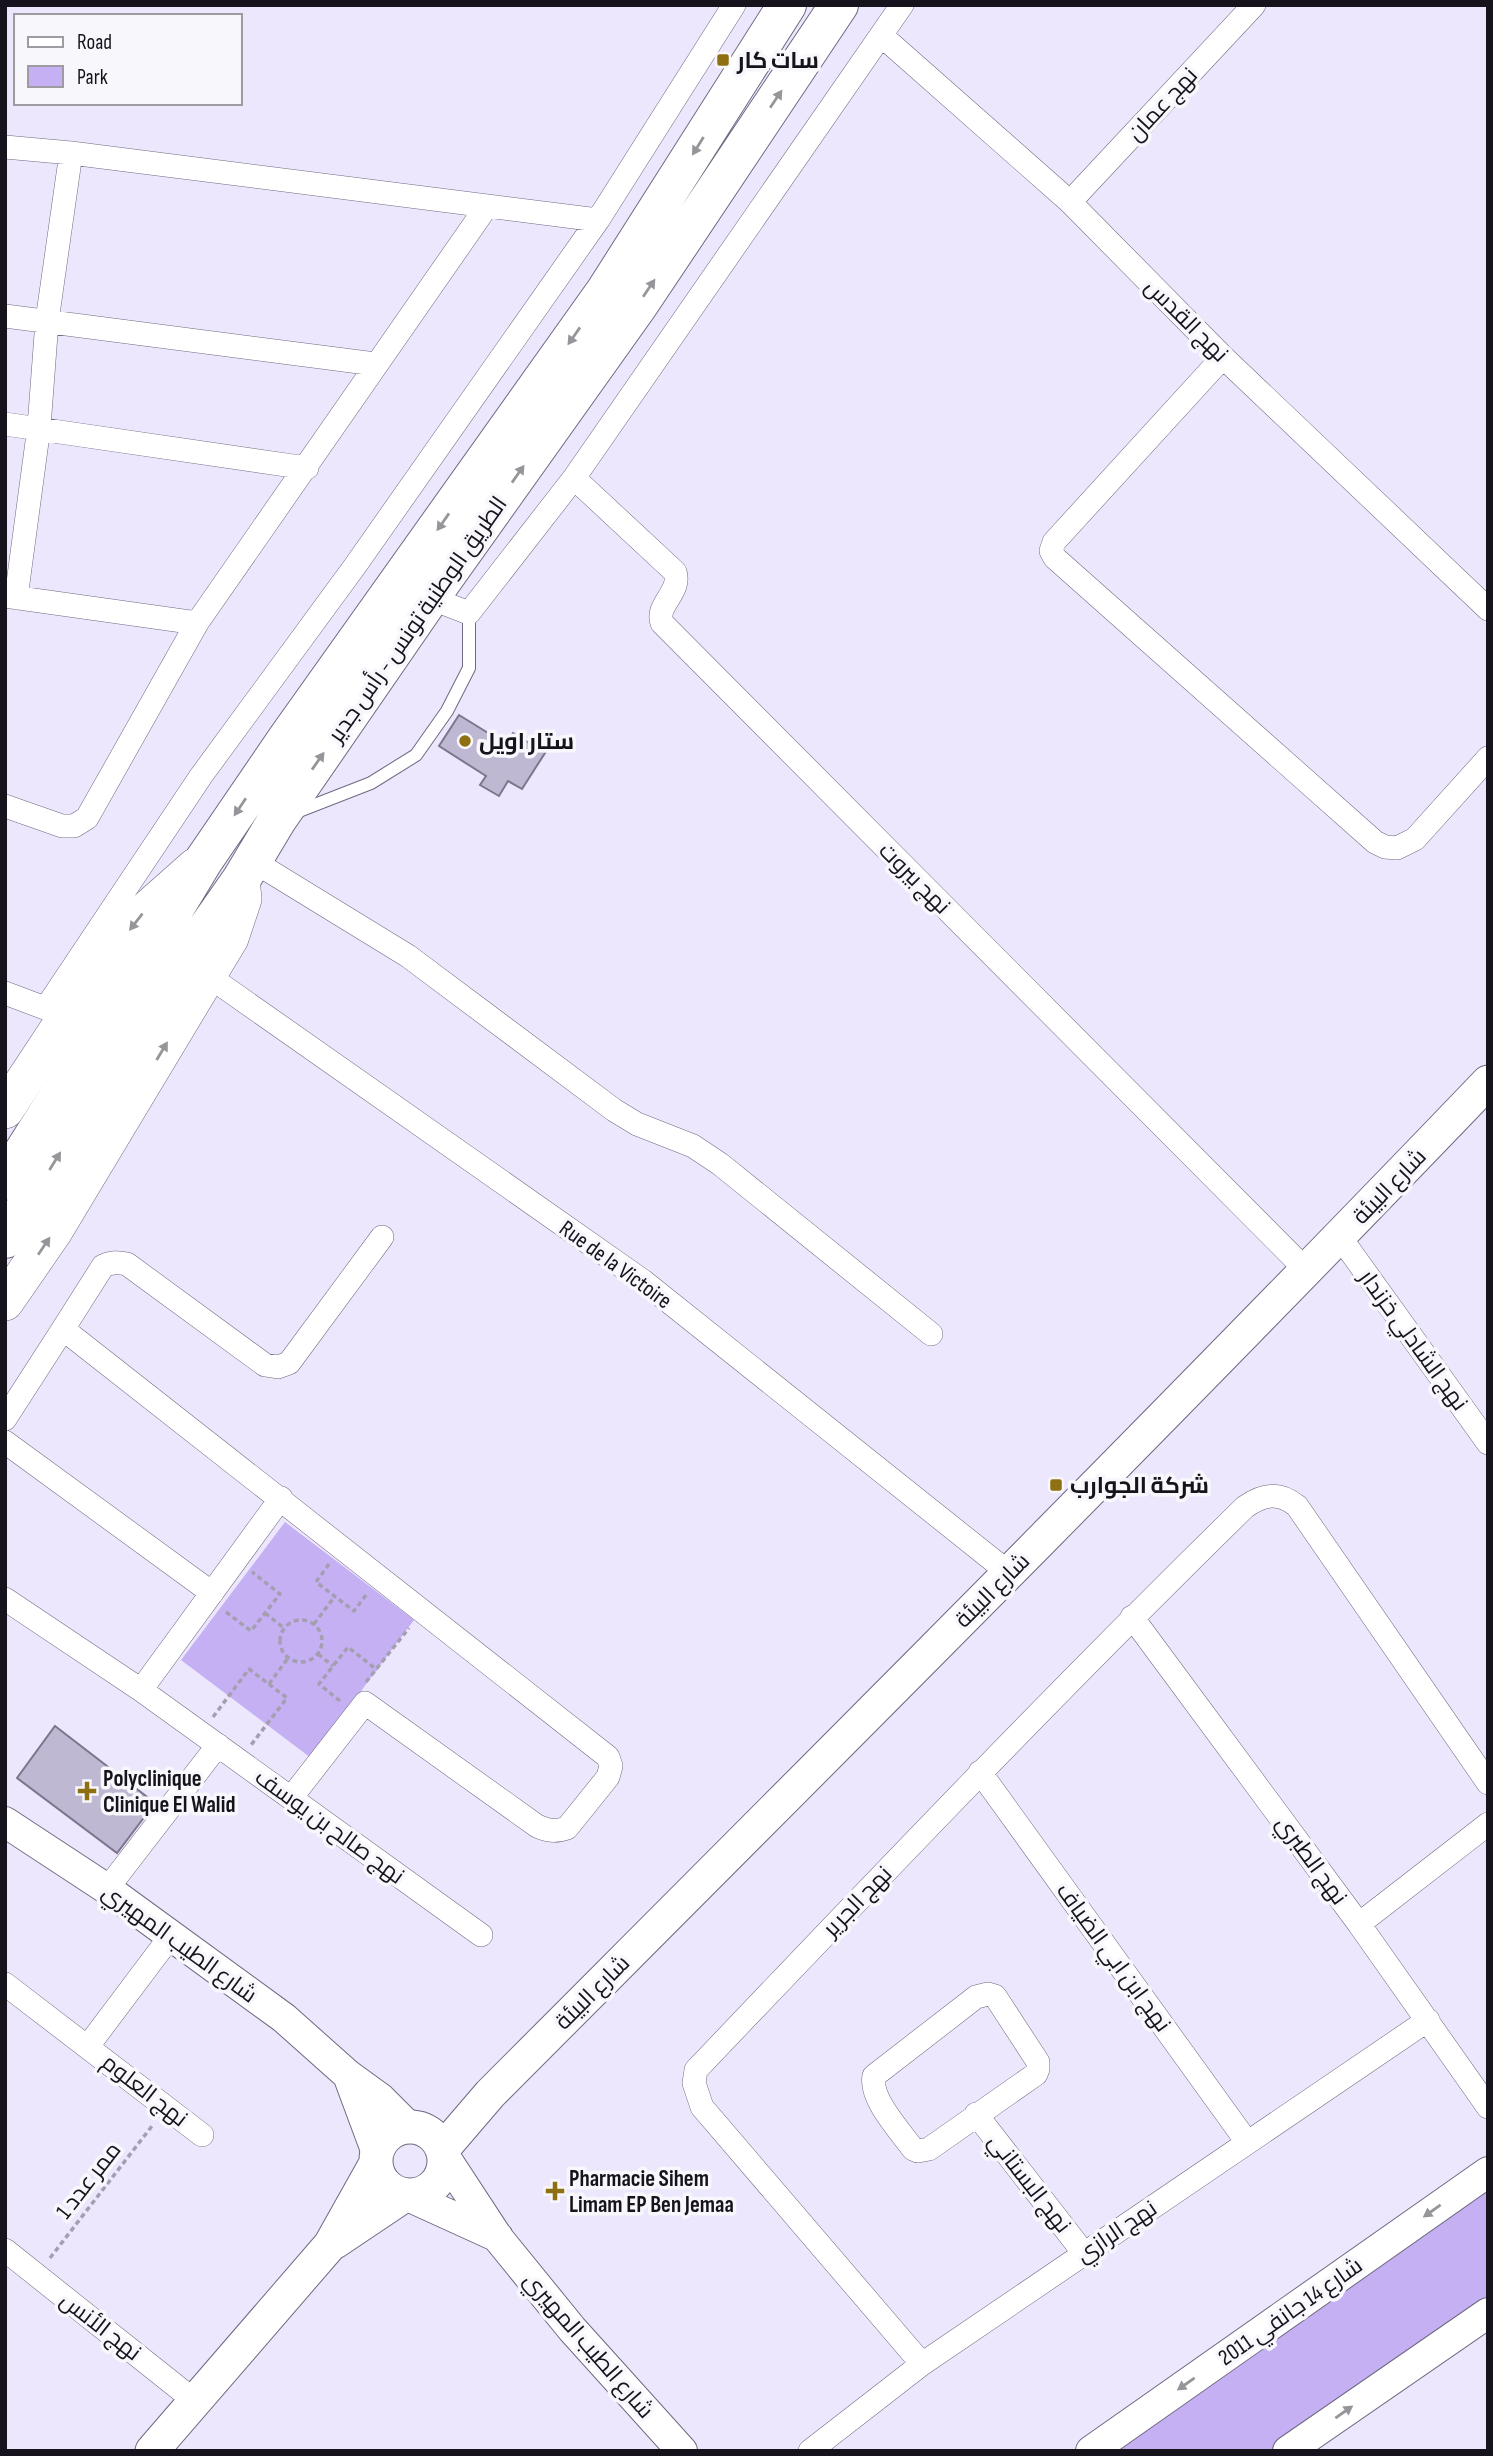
<svg xmlns="http://www.w3.org/2000/svg" width="1493" height="2456" font-family="'Sofia Sans Condensed',Cairo,sans-serif">
	<style>
		.green { fill: #c5b0f4 }
		.building { fill: #bfb8d2; stroke: #7c758d; stroke-width: 2 }
		.lines { fill: none; stroke-linecap: round; stroke-linejoin: round }
		.service-casing { stroke: #706981; stroke-width: 14 }
		.minor-casing { stroke: #706981; stroke-width: 24 }
		.tertiary-casing { stroke: #706981; stroke-width: 32 }
		.secondary-casing { stroke: #706981; stroke-width: 35 }
		.primary-casing { stroke: #706981; stroke-width: 38 }
		.trunk-casing { stroke: #706981; stroke-width: 40 }
		.path { stroke: #a49fb0; stroke-width: 3.5; stroke-dasharray: 5 3.5; stroke-linecap: butt }
		.service { stroke: #fff; stroke-width: 12 }
		.minor { stroke: #fff; stroke-width: 23 }
		.tertiary { stroke: #fff; stroke-width: 30 }
		.secondary { stroke: #fff; stroke-width: 33 }
		.primary { stroke: #fff; stroke-width: 37 }
		.trunk { stroke: #fff; stroke-width: 38 }
		.oneway { fill: #969599 }
		.poi-dot { fill: #8e7013; stroke: #f8f7fc; stroke-width: 2.5 }
		.labels { text-anchor: middle; stroke-width: 7; stroke-linejoin: round; paint-order: stroke }
		.poi-label { font-size: 23px; font-weight: bold; fill: #16131c; stroke: #f8f7fc; text-anchor: start }
		.street-label { font-size: 23px; fill: #16131c; stroke: #f8f7fc }
	</style>
	<rect width="100%" height="100%" fill="#ede7fd"/>
	<!-- green -->
	<path class="green" d="M 285,1522 L 414,1620 L 311,1758 L 181,1660 Z
		M 1488,2183 L 1488,2309 L 1284,2451 L 1096,2451 Z"/>
	<!-- building -->
	<path class="building" d="M 459,715 L 506,744 L 513,733 L 545,753 L 522,789 L 508,781 L 499,796 L 480,785 L 486,776 L 439,746 Z
		M 55,1726 L 155,1803 L 117,1853 L 17,1778 Z"/>
	<g class="lines">
		<!-- service casing -->
		<g class="service-casing">
			<path id="service" d="M 294,813 L 371,783 L 416,755 L 447,711 L 469,668 L 469,613"/>
		</g>
		<!-- minor casing -->
		<g class="minor-casing">
			<path id="minor" d="M 882,36 L 1070,202 L 1223,357 L 1488,609
				M 5,147 L 71,153 L 598,220
				M 1070,202 L 1254,5
				M 5,316 L 375,364
				M 1223,357 L 1054,542 L 1051,551 L 1055,558 L 1375,842 L 1385,847 L 1397,848 L 1415,839 L 1488,758
				M 5,424 L 307,468
				M 574,478 L 675,572 C 682,592 655,605 662,623 L 1306,1270
				M 5,596 L 197,623
				M 16,598 L 39,427 L 47,321 L 71,153
				M 430,598 L 469,613 L 574,478 L 902,5
				M 5,806 L 62,826 L 74,826 L 87,818 L 197,623 L 487,206
				M 253,861 L 408,956 L 614,1110 L 637,1124 L 693,1146 L 720,1164 L 931,1334
				M 207,975 L 643,1281 L 1009,1573
				M 5,993 L 58,1013
				M 46,1008 L 201,776 L 355,566 L 598,220 L 734,5
				M 1340,1237 L 1488,1443
				M 63,1329 L 103,1266 C 112,1262 117,1262 127,1264 L 265,1365 L 278,1367 L 289,1363 L 382,1237
				M 5,1419 L 63,1329 L 608,1757 L 611,1766 L 608,1777 L 567,1828 C 555,1832 548,1831 537,1826 L 365,1703 L 291,1798
				M 5,1442 L 212,1593
				M 5,1599 L 141,1690 L 481,1935
				M 1132,1617 L 1359,1924 L 1488,2107
				M 141,1690 L 281,1498
				M 980,1772 L 1247,2142
				M 107,1889 L 218,1745
				M 1359,1924 L 1488,1824
				M 5,1984 L 202,2135
				M 988,1994 L 995,1996 L 1038,2062 L 1038,2069 L 1036,2074 L 929,2149 L 918,2151 L 913,2149 C 900,2131 869,2098 874,2076 L 976,1997 Z
				M 88,2046 L 170,1937
				M 976,2114 L 1083,2252
				M 5,2250 L 196,2402
				M 922,2364 L 702,2107 L 694,2083 L 696,2070 C 877,1880 1058,1690 1245,1507 C 1263,1494 1279,1491 1297,1506 L 1488,1783
				M 810,2451 L 922,2364 L 1428,2020"/>
		</g>
		<!-- tertiary casing -->
		<g class="tertiary-casing">
			<path id="tertiary" d="M 5,1822 L 107,1889 L 284,2018 L 348,2075 L 381,2099 L 410,2128
				M 348,2075 L 377,2153
				M 443,2154 L 498,2238 L 572,2329 L 682,2451
				M 408,2196 L 498,2237
				M 1091,2451 L 1488,2172
				M 1288,2451 L 1488,2313"/>
		</g>
		<!-- secondary casing -->
		<g class="secondary-casing">
			<path id="secondary" d="M376 2161a34 34 0 1 1 68 0a34 34 0 1 1-68 0Z
				M 442,2150 L 490,2094 C 825,1758 1160,1424 1488,1082
				M 335,2242 L 405,2195
				M 152,2451 L 330,2245 L 376,2163"/>
		</g>
		<!-- primary casing -->
		<g class="primary-casing">
			<path id="primary" d="M 5,1110 L 67,1016 L 142,914 L 195,867
				M 5,1302 L 54,1231 L 230,938 L 243,899 L 241,880"/>
		</g>
		<!-- trunk casing -->
		<g class="trunk-casing">
			<path id="trunk" d="M 5,1181 L 120,999 L 204,860 L 288,737 L 606,290 L 787,5
				M 5,1239 L 185,960 L 241,880 L 277,820 L 430,598 L 638,306 L 839,5"/>
		</g>
		<!-- path -->
		<path class="path" d="M 329,1564 L 316,1582 L 354,1611 L 366,1595
			M 226,1612 L 251,1631 L 280,1594 L 252,1572
			M 265,1613 L 284,1628
			M280 1641a21 21 0 1 1 42 0a21 21 0 1 1-42 0Z
			M 314,1624 L 335,1596
			M 318,1654 L 333,1666
			M 366,1682 L 409,1628
			M 269,1684 L 288,1658
			M 340,1701 L 319,1684 L 348,1647 L 377,1670
			M 213,1717 L 249,1669 L 287,1698 L 251,1745
			M 50,2258 L 152,2126"/>
		<!-- service -->
		<use href="#service" class="service"/>
		<!-- minor -->
		<use href="#minor" class="minor"/>
		<!-- tertiary -->
		<use href="#tertiary" class="tertiary"/>
		<!-- secondary -->
		<use href="#secondary" class="secondary"/>
		<!-- primary -->
		<use href="#primary" class="primary"/>
		<!-- trunk -->
		<use href="#trunk" class="trunk"/>
	</g>
	<!-- one-way arrows -->
	<defs><path id="oneway-solid" d="M-6-.8H1V-3.2L6.5 0L1 3.2V.8H-6Z" transform="scale(1.75)"/></defs>
	<g class="oneway">
		<use href="#oneway-solid" transform="translate(776 99) rotate(-56)"/>
		<use href="#oneway-solid" transform="translate(698 146) rotate(122)"/>
		<use href="#oneway-solid" transform="translate(649 288) rotate(-56)"/>
		<use href="#oneway-solid" transform="translate(574 336) rotate(125)"/>
		<use href="#oneway-solid" transform="translate(518 474) rotate(-55)"/>
		<use href="#oneway-solid" transform="translate(443 522) rotate(125)"/>
		<use href="#oneway-solid" transform="translate(318 761) rotate(-55)"/>
		<use href="#oneway-solid" transform="translate(240 807) rotate(124)"/>
		<use href="#oneway-solid" transform="translate(136 922) rotate(128)"/>
		<use href="#oneway-solid" transform="translate(162 1051) rotate(-59)"/>
		<use href="#oneway-solid" transform="translate(55 1161) rotate(-58)"/>
		<use href="#oneway-solid" transform="translate(44 1246) rotate(-56)"/>
		<use href="#oneway-solid" transform="translate(1432 2211) rotate(145)"/>
		<use href="#oneway-solid" transform="translate(1186 2384) rotate(145)"/>
		<use href="#oneway-solid" transform="translate(1344 2412) rotate(-35)"/>
	</g>
	<!-- markers -->
	<g class="poi-dot">
		<rect x="716" y="53" width="14" height="14" rx="3.5"/>
		<circle cx="465" cy="741" r="7"/>
		<rect x="1049" y="1478" width="14" height="14" rx="3.5"/>
		<path d="M83.5 1780.5h7v7h7v7h-7v7h-7v-7h-7v-7h7z"/>
		<path d="M551.5 2180.5h7v7h7v7h-7v7h-7v-7h-7v-7h7z"/>
	</g>
	<g class="labels">
		<!-- poi labels -->
		<g class="poi-label">
			<text x="737" y="68">سات كار</text>
			<text x="479" y="749">ستار اويل</text>
			<text x="1070" y="1493">شركة الجوارب</text>
			<text x="103" y="1786">Polyclinique<tspan x="103" dy="26">Clinique El Walid</tspan></text>
			<text x="569" y="2186">Pharmacie Sihem<tspan x="569" dy="26">Limam EP Ben Jemaa</tspan></text>
		</g>
		<!-- street labels -->
		<g class="street-label">
			<text transform="translate(1162 104) rotate(-47)" y="8">نهج عمان</text>
			<text transform="translate(1187 320) rotate(45)" y="8">نهج القدس</text>
			<text transform="translate(417 619) rotate(-55)" y="8">الطريق الوطنية تونس - رأس جدير</text>
			<text transform="translate(915 878) rotate(45)" y="8">نهج بيروت</text>
			<text transform="translate(1389 1186) rotate(-46)" y="8">شارع البيئة</text>
			<text transform="translate(616 1264) rotate(36)" y="8">Rue de la Victoire</text>
			<text transform="translate(1414 1340) rotate(54)" y="8">نهج الشادلي خزندار</text>
			<text transform="translate(992 1590) rotate(-45)" y="8">شارع البيئة</text>
			<text transform="translate(330 1826) rotate(36)" y="8">نهج صالح بن يوسف</text>
			<text transform="translate(1312 1860) rotate(54)" y="8">نهج الطبري</text>
			<text transform="translate(857 1901) rotate(-46)" y="8">نهج الجرير</text>
			<text transform="translate(180 1943) rotate(36)" y="8">شارع الطيب المهيري</text>
			<text transform="translate(1114 1957) rotate(54)" y="8">نهج ابن ابي الضياف</text>
			<text transform="translate(592 1992) rotate(-45)" y="8">شارع البيئة</text>
			<text transform="translate(145 2090) rotate(38)" y="8">نهج العلوم</text>
			<text transform="translate(88 2180) rotate(-52)" y="8">ممر عدد 1</text>
			<text transform="translate(1030 2183) rotate(52)" y="8">نهج البستاني</text>
			<text transform="translate(1116 2231) rotate(-34)" y="8">نهج الرازي</text>
			<text transform="translate(1290 2311) rotate(-35)" y="8">شارع 14 جانفي 2011</text>
			<text transform="translate(101 2326) rotate(38)" y="8">نهج الأنس</text>
			<text transform="translate(589 2345) rotate(49)" y="8">شارع الطيب المهيري</text>
		</g>
	</g>
	<!-- border -->
	<rect width="1493" height="2456" fill="none" stroke="#16131c" stroke-width="14"/>
	<!-- legend -->
	<rect x="14" y="14" width="228" height="91" fill="#f8f7fc" stroke="#9e9ca2" stroke-width="2"/>
	<rect x="28" y="37" width="35" height="10" fill="#ffffff" stroke="#9e9ca2" stroke-width="2"/>
	<text x="77" y="49" font-size="21" fill="#16131c">Road</text>
	<rect x="28" y="66" width="35" height="21" fill="#c5b0f4" stroke="#9e9ca2" stroke-width="2"/>
	<text x="77" y="84" font-size="21" fill="#16131c">Park</text>
</svg>
